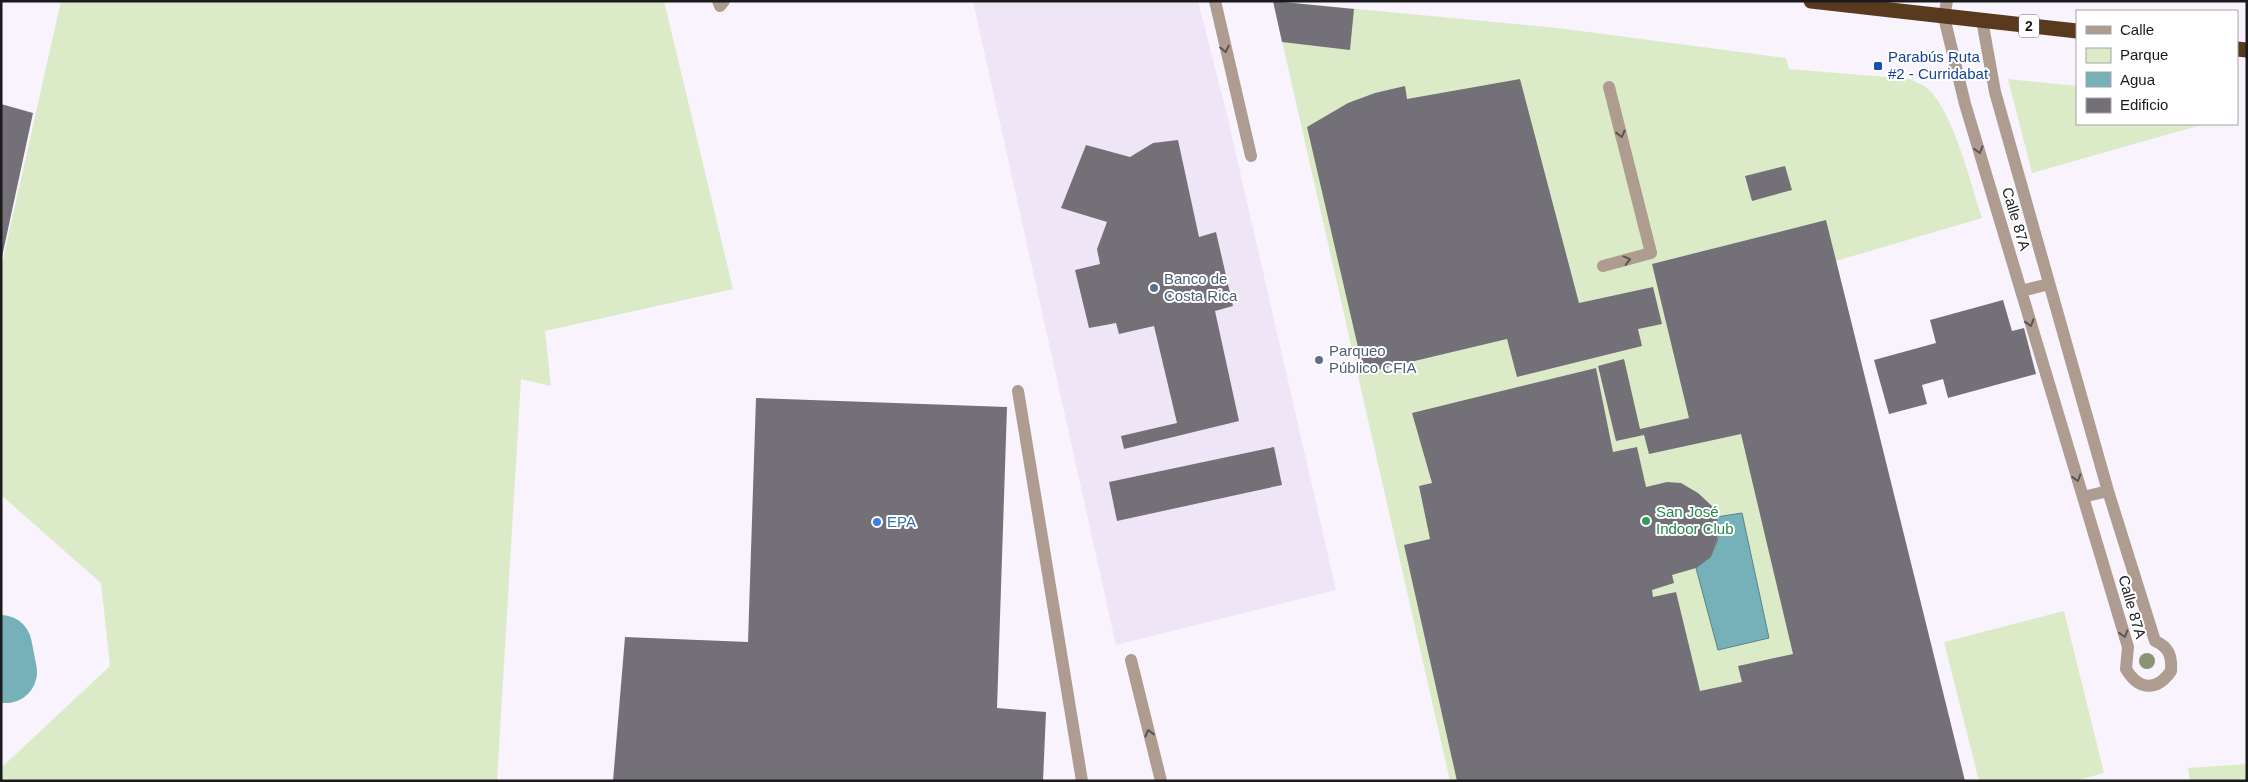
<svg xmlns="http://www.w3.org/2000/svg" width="2248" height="782" font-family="Helvetica,sans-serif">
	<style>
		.built { fill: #eee6f6 }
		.green { fill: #dcebc7 }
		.water { fill: #76b0b8; stroke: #5b838a }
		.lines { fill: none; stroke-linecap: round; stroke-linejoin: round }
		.river { stroke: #76b0b8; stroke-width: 62 }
		.building { fill: #747078 }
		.minor { stroke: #ad9c8f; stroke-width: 12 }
		.highway { stroke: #5a3a1f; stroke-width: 15 }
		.tree { fill: #8b9371 }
		.oneway { stroke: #5d5450 }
		.transit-dot { fill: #1a4fb4; stroke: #fff; stroke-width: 2 }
		.service-dot { fill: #5c6f8a; stroke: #fff; stroke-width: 2 }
		.leisure-dot { fill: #2e9e5b; stroke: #fff; stroke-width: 2 }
		.shop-dot { fill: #3f7fe0; stroke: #fff; stroke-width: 2 }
		.labels { text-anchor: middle; stroke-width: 4; stroke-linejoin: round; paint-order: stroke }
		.shield { fill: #fff; stroke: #5f5f61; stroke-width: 1 }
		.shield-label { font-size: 14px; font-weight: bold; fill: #1b1a1d }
		.transit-label { font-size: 15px; fill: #164399; stroke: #fff; text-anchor: start }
		.street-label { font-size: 15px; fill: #1b1a1d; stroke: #fff }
		.service-label { font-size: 15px; fill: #4e5e75; stroke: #fff; text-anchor: start }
		.leisure-label { font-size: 15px; fill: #27864d; stroke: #fff; text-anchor: start }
		.shop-label { font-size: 15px; fill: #366cbe; stroke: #fff; text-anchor: start }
	</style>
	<rect width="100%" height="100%" fill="#f8f3fc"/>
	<!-- built -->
	<path class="built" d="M 973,1 L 1198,1 L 1227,115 L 1336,590 L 1116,645 Z"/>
	<!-- green -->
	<path class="green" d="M 61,1 L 664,1 L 733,289 L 545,331 L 551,386 L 521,379 L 497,781 L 1,781 L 1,768 L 110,666 L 101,583 L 1,495 L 1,268 Z
		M 1273,1 L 1558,28 L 1786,58 L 1789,69 L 1910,79 C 1915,82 1922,84 1927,88 C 1953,110 1971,185 1982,218 L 1836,261 L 1965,781 L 1450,781 Z
		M 2008,79 L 2077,86 L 2077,124 L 2201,125 L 2032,173 Z
		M 2064,611 L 2104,773 L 2075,781 L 1979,781 L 1944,642 Z
		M 2247,764 L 2247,781 L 2190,781 L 2188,768 Z"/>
	<!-- water -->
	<path class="water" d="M 1742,513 L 1769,638 L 1718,650 L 1696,568 C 1714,555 1723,540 1716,517 Z"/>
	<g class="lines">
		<!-- river -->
		<path class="river" d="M 1,646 L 6,672 L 1,672"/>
	</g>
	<!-- building -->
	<path class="building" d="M 1273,1 L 1354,9 L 1350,50 L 1282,42 Z
		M 1520,79 L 1579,303 L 1653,287 L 1662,324 L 1638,329 L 1642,346 L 1517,377 L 1507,339 L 1364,373 L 1307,127 L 1348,103 L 1375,93 L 1405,86 L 1407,99 Z
		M 1,104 L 33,113 L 2,257 L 1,257 Z
		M 1178,140 L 1199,237 L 1216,232 L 1233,306 L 1215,311 L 1239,421 L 1124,449 L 1121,436 L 1177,423 L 1154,326 L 1119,334 L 1116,323 L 1089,328 L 1075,270 L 1100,264 L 1097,249 L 1107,222 L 1061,208 L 1086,145 L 1130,157 L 1153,143 Z
		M 1785,166 L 1792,190 L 1752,201 L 1745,176 Z
		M 1826,220 L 1965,781 L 1457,781 L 1404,545 L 1430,539 L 1419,486 L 1432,483 L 1412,413 L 1596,368 L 1613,452 L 1637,447 L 1646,487 L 1667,482 L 1681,483 L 1698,493 L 1713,507 L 1718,525 L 1717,540 L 1711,557 L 1696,568 L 1672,575 L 1674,583 L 1652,590 L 1653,597 L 1676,592 L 1700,691 L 1742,682 L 1738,666 L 1793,654 L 1741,434 L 1649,454 L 1644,435 L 1616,441 L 1598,366 L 1624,359 L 1640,429 L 1689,418 L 1652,264 Z
		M 2003,300 L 2012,331 L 2024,328 L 2036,374 L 1948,398 L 1943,379 L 1922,385 L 1927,404 L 1889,414 L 1874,360 L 1936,343 L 1930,320 Z
		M 756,398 L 1007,407 L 997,708 L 1046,712 L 1043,781 L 613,781 L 625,637 L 748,642 Z
		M 1274,447 L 1282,485 L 1117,521 L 1109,482 Z"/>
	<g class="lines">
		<!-- minor -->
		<path class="minor" d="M 718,1 L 720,6 L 724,1
			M 1215,1 L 1251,156
			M 1947,1 L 1944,17 L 1965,104 L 2128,647 L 2126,669 C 2139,691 2157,691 2171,671 C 2172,656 2169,647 2155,641 L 2108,491 L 1995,92 L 1982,20
			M 1603,266 L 1651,253 L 1609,87
			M 2021,291 L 2049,284
			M 1018,391 L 1082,781
			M 2083,497 L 2108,491
			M 1131,660 L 1161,781"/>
		<!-- highway -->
		<path class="highway" d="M 1811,1 L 2077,31
			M 2237,49 L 2247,50"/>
	</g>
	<!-- trees -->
	<circle class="tree" cx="2147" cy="661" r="8"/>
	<!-- one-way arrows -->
	<defs><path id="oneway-chevron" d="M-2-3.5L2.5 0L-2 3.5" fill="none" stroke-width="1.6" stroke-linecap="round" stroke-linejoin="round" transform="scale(1.25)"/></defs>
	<g class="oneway">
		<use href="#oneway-chevron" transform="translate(1225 49) rotate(77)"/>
		<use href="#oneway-chevron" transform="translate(1621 134) rotate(76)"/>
		<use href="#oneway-chevron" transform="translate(1979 150) rotate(73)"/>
		<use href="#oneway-chevron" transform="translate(1627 260) rotate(-15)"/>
		<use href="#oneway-chevron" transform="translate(2030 323) rotate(73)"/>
		<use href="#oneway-chevron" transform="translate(2077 478) rotate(73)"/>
		<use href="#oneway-chevron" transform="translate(2124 634) rotate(73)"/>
		<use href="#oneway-chevron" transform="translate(1149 733) rotate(-104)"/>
	</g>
	<!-- markers -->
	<rect class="transit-dot" x="1873" y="61" width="10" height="10" rx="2.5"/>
	<g class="service-dot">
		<circle cx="1154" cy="288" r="5"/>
		<circle cx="1319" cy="360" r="5"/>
	</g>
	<circle class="leisure-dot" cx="1646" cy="521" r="5"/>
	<circle class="shop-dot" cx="877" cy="522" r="5"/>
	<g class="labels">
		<!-- shield labels -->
		<rect class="shield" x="2019" y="14.5" width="20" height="23" rx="4"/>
		<g class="shield-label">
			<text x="2029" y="31">2</text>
		</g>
		<!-- transit labels -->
		<g class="transit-label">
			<text x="1888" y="62">Parabús Ruta<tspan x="1888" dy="17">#2 - Curridabat</tspan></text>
		</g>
		<!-- street labels -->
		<g class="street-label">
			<text transform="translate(2016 219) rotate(73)" y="5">Calle 87A</text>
			<text transform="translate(2132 607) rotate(74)" y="5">Calle 87A</text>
		</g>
		<!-- service labels -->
		<g class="service-label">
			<text x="1164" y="284">Banco de<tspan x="1164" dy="17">Costa Rica</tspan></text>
			<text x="1329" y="356">Parqueo<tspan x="1329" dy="17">Público CFIA</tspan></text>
		</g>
		<!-- leisure labels -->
		<g class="leisure-label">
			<text x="1656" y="517">San José<tspan x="1656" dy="17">Indoor Club</tspan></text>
		</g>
		<!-- shop labels -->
		<g class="shop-label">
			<text x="887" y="527">EPA</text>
		</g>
	</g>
	<!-- border -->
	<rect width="2248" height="782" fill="none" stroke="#1b1a1d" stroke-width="5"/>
	<!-- legend -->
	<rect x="2076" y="10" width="162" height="115" fill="#ffffff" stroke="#a4a3a5"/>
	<rect x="2086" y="26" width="25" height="8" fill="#ad9c8f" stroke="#a4a3a5"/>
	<text x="2120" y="35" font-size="15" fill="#1b1a1d">Calle</text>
	<rect x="2086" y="48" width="25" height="15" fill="#dcebc7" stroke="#a4a3a5"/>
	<text x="2120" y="60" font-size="15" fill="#1b1a1d">Parque</text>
	<rect x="2086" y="72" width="25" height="15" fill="#76b0b8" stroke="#a4a3a5"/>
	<text x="2120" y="85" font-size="15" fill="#1b1a1d">Agua</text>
	<rect x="2086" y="98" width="25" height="15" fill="#747078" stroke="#a4a3a5"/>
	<text x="2120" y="110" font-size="15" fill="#1b1a1d">Edificio</text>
</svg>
